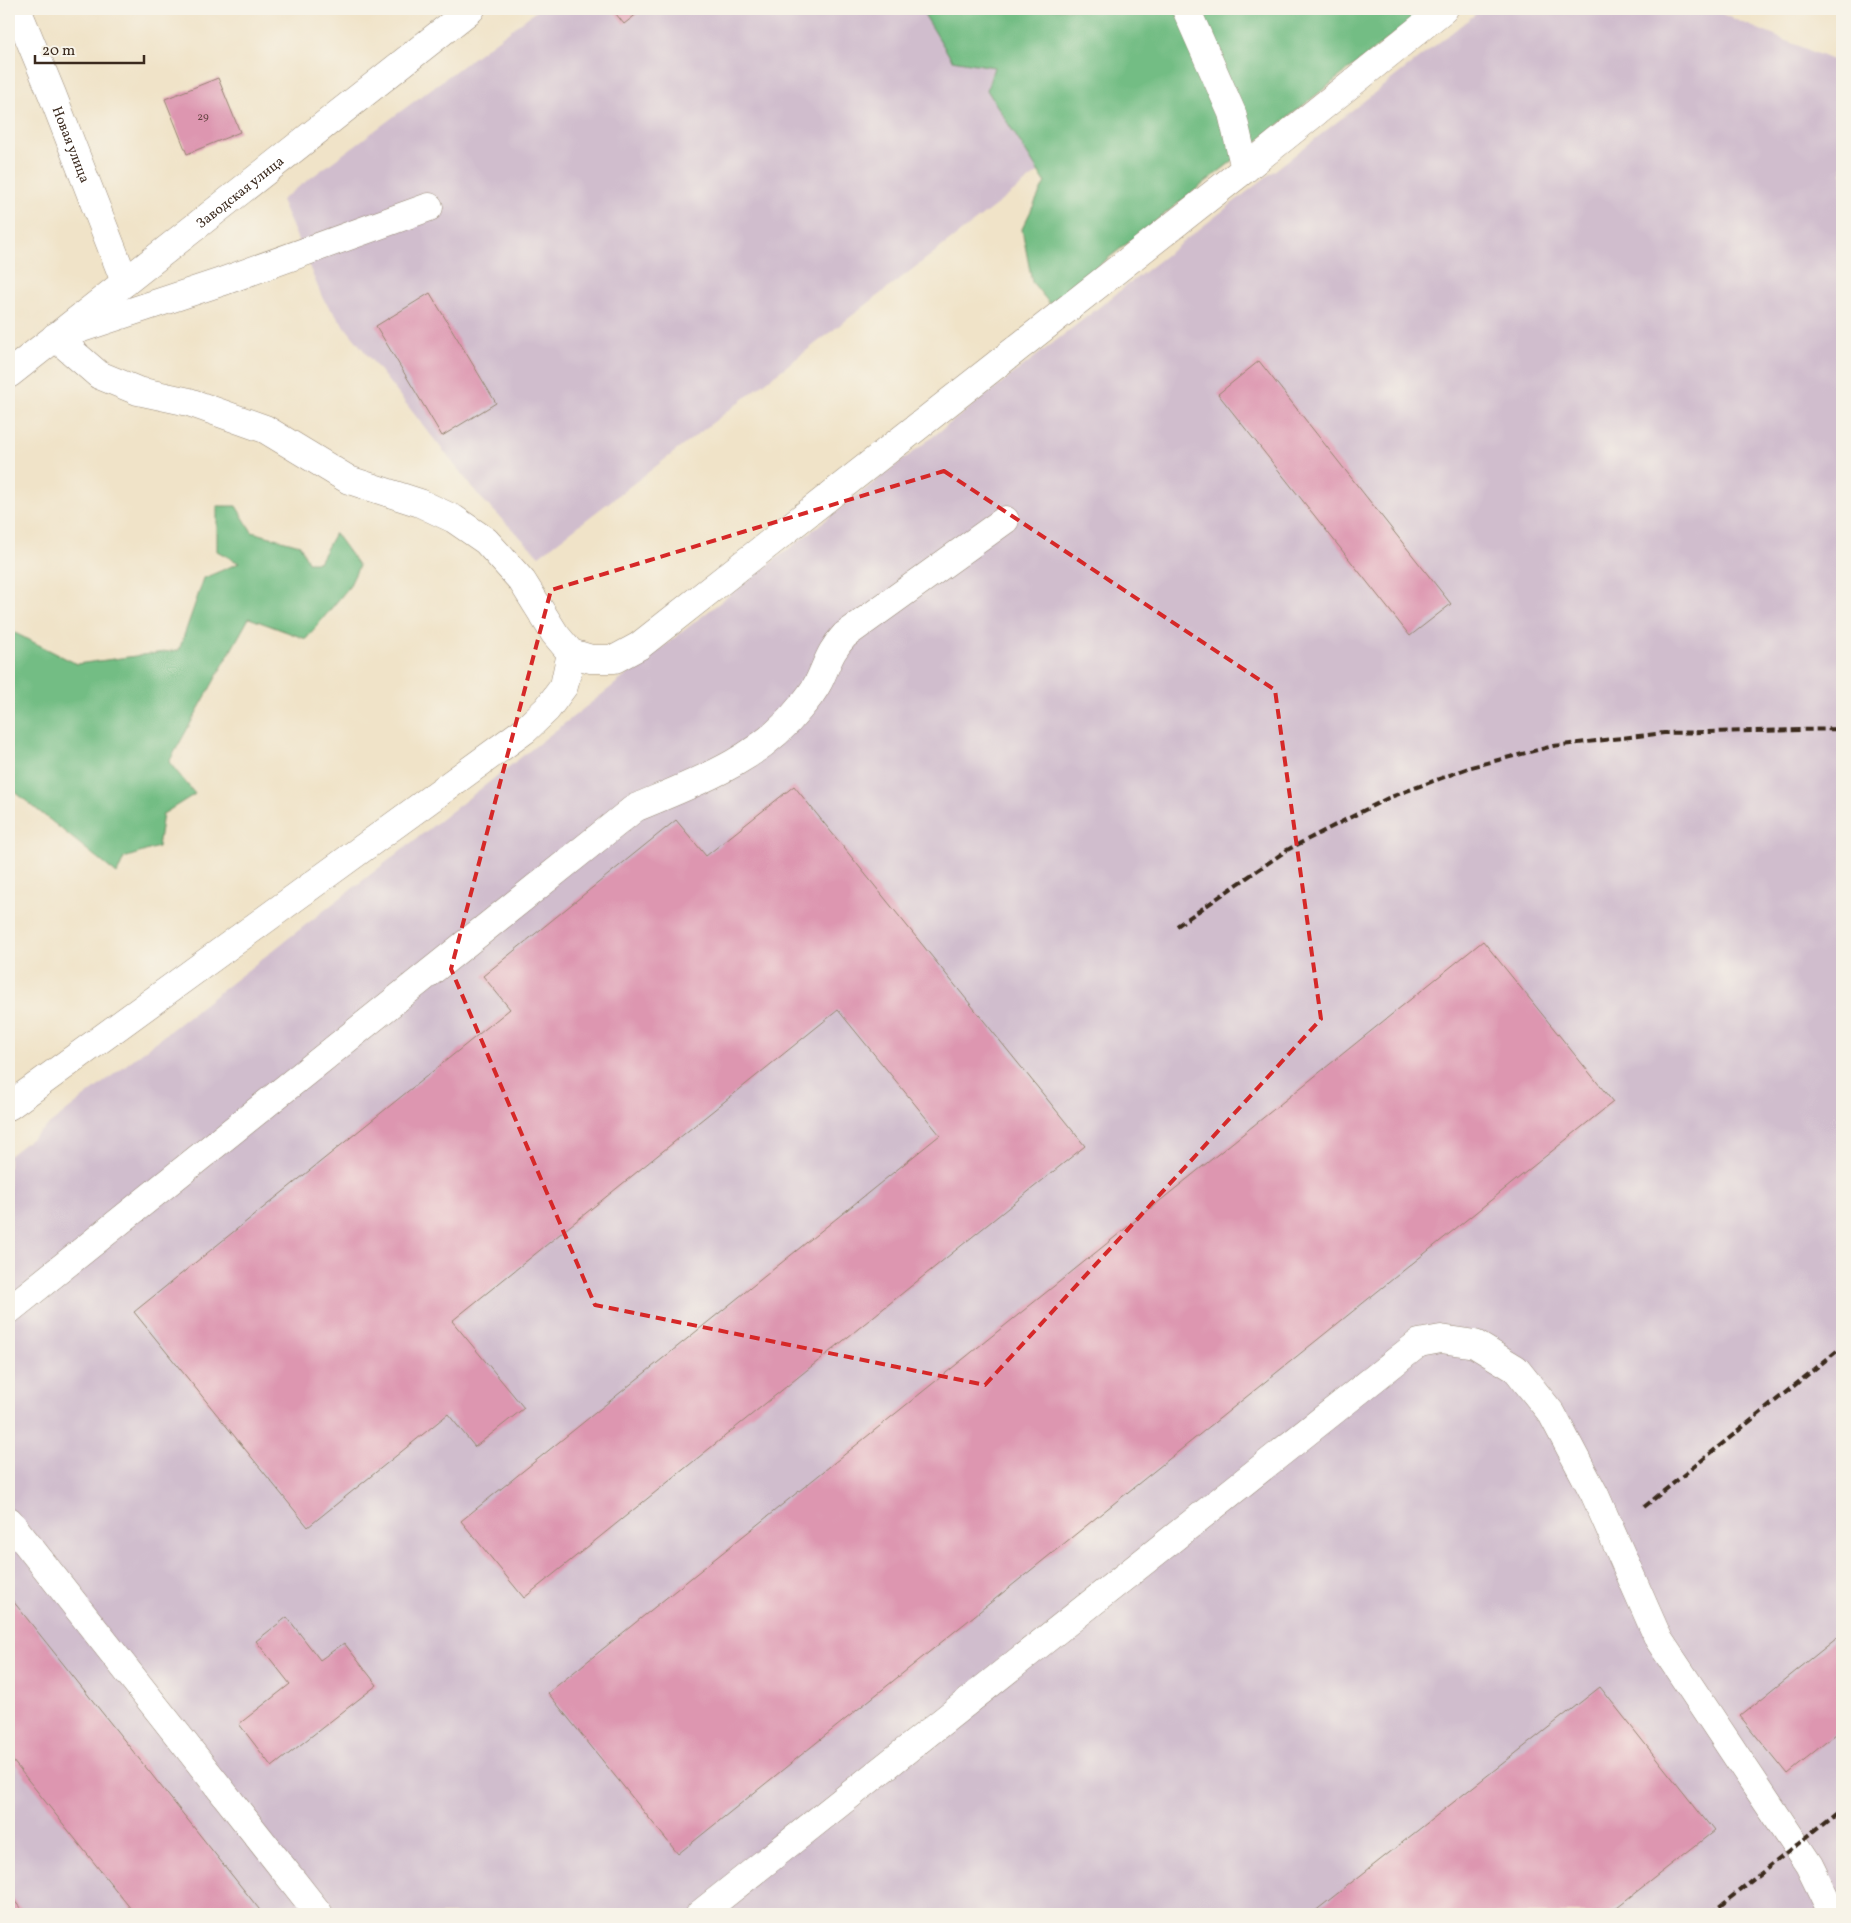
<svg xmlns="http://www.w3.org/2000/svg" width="1851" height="1923" font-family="Vollkorn,serif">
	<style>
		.industrial { fill: #d0bdcd }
		.forest { fill: #73bd84; stroke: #577451 }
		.building { fill: #dd96b0 }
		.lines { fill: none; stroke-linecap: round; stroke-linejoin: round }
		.minor-casing { stroke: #968673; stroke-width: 29 }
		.minor { stroke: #fff; stroke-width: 28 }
		.rail { stroke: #3b2a1e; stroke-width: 4; stroke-dasharray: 8 4; stroke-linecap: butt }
		.marked { fill: none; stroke: #d62828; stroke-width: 4; stroke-dasharray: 10 6; stroke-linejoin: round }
		.labels { text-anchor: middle; stroke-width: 4.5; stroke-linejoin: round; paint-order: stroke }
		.number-label { font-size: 11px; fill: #644542 }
		.street-label { font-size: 14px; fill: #3b2a1e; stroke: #f7f3e8 }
	</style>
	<rect width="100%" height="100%" fill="#f7f3e8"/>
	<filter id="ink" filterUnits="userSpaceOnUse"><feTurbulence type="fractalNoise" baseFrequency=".02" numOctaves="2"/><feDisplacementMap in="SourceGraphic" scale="10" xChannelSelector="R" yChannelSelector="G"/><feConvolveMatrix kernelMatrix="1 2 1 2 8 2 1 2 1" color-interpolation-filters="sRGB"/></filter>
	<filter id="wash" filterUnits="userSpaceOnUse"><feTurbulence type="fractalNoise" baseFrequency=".0096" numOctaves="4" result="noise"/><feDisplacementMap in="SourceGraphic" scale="20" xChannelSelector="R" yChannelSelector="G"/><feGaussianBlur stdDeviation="1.12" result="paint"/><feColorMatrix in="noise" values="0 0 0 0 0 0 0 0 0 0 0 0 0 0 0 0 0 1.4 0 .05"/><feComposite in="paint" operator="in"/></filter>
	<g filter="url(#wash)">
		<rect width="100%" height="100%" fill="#f0e3c8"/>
		<!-- industrial -->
		<path class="industrial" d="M 539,9 L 1045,9 L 1099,126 L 539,556 L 480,497 L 323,299 L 281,200 Z
			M 1482,9 L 1710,9 L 1842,64 L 1842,1914 L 9,1914 L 9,1156 Z"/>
		<!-- forest -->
		<path class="forest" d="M 921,9 L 1197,9 L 1200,14 L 1202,9 L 1426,9 L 1050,304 L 1032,282 L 1022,229 L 1045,182 L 987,90 L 994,67 L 952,60 Z
			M 217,506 L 236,506 L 252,532 L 300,545 L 308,562 L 319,562 L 335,533 L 359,566 L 349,587 L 306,639 L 249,618 L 169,762 L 195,794 L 163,814 L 158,847 L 124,858 L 117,874 L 9,787 L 9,630 L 77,664 L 179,650 L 204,578 L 239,563 L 217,551 Z"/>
		<g id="blocks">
			<!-- building -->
			<path class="building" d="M 612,9 L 643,9 L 624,24 Z
				M 218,78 L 240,132 L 187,154 L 165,99 Z
				M 430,293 L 496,403 L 442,436 L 376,326 Z
				M 1259,361 L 1451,604 L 1410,636 L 1218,394 Z
				M 794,786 L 1085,1146 L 524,1598 L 461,1521 L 940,1135 L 838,1010 L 452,1321 L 524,1408 L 475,1447 L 448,1414 L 308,1527 L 134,1312 L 510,1009 L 483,976 L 676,820 L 706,856 Z
				M 1483,941 L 1613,1102 L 678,1854 L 548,1693 Z
				M 9,1596 L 263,1914 L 135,1914 L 9,1756 Z
				M 287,1617 L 320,1660 L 344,1643 L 377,1685 L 272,1767 L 239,1724 L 290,1684 L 256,1641 Z
				M 1842,1634 L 1842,1729 L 1787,1774 L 1740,1716 Z
				M 1600,1687 L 1714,1831 L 1608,1914 L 1316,1914 L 1314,1912 Z
				M 9,1894 L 25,1914 L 9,1914 Z"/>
		</g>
	</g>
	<g filter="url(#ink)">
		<use href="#blocks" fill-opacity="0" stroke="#968673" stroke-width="1"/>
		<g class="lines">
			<!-- minor casing -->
			<g class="minor-casing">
				<g id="minor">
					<path id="s1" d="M 17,9 L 52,94 L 125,282"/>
					<path d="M 1186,9 L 1232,113 L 1245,169"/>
					<path d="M 73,331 L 221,282 L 429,207"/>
					<path d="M 55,337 L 99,375 L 138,391 L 189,402 L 265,429 L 349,480 L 420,503 L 454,519 L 486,541 L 522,581 L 555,634 L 571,653 L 591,659 L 615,659 L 639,646 L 1245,169 L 1444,9"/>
					<path id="s2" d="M 9,374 L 471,9"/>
					<path d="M 9,1106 L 525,730 L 547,709 L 564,686 L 571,653"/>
					<path d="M 9,1310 L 635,808 C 694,783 758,761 799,709 C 806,701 814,691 819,681 C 828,662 830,651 845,635 L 1005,520"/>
					<path d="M 9,1521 L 319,1914"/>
					<path d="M 700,1914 L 1419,1343 L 1441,1339 L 1475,1344 L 1516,1369 L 1552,1414 L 1595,1495 L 1659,1640 L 1809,1865 L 1833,1914"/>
				</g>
			</g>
			<!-- minor -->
			<use href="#minor" class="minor"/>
			<!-- rail -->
			<path class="rail" d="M 1177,926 L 1287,850 L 1388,798 L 1471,767 L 1553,746 L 1664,733 L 1842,729
				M 1644,1507 L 1842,1347
				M 1710,1914 L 1842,1809"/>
		</g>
	</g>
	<!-- marked area -->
	<path class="marked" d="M 944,471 L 1275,690 L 1321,1019 L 985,1385 L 595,1305 L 451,969 L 551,590 Z"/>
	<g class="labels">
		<!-- number labels -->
		<g class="number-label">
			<text x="203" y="120">29</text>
		</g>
		<!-- street labels -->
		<g class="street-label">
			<text dy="5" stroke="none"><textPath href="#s1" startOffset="146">Новая улица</textPath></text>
			<text dy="5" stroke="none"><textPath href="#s2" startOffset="294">Заводская улица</textPath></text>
		</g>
	</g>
	<!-- margin -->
	<rect width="1851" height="1923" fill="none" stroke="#f7f3e8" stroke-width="30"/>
	<!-- scale -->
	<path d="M35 55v8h109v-8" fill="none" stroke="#3b2a1e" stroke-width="2.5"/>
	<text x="42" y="55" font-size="15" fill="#3b2a1e" stroke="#f7f3e8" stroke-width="4" paint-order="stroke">20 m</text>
</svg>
